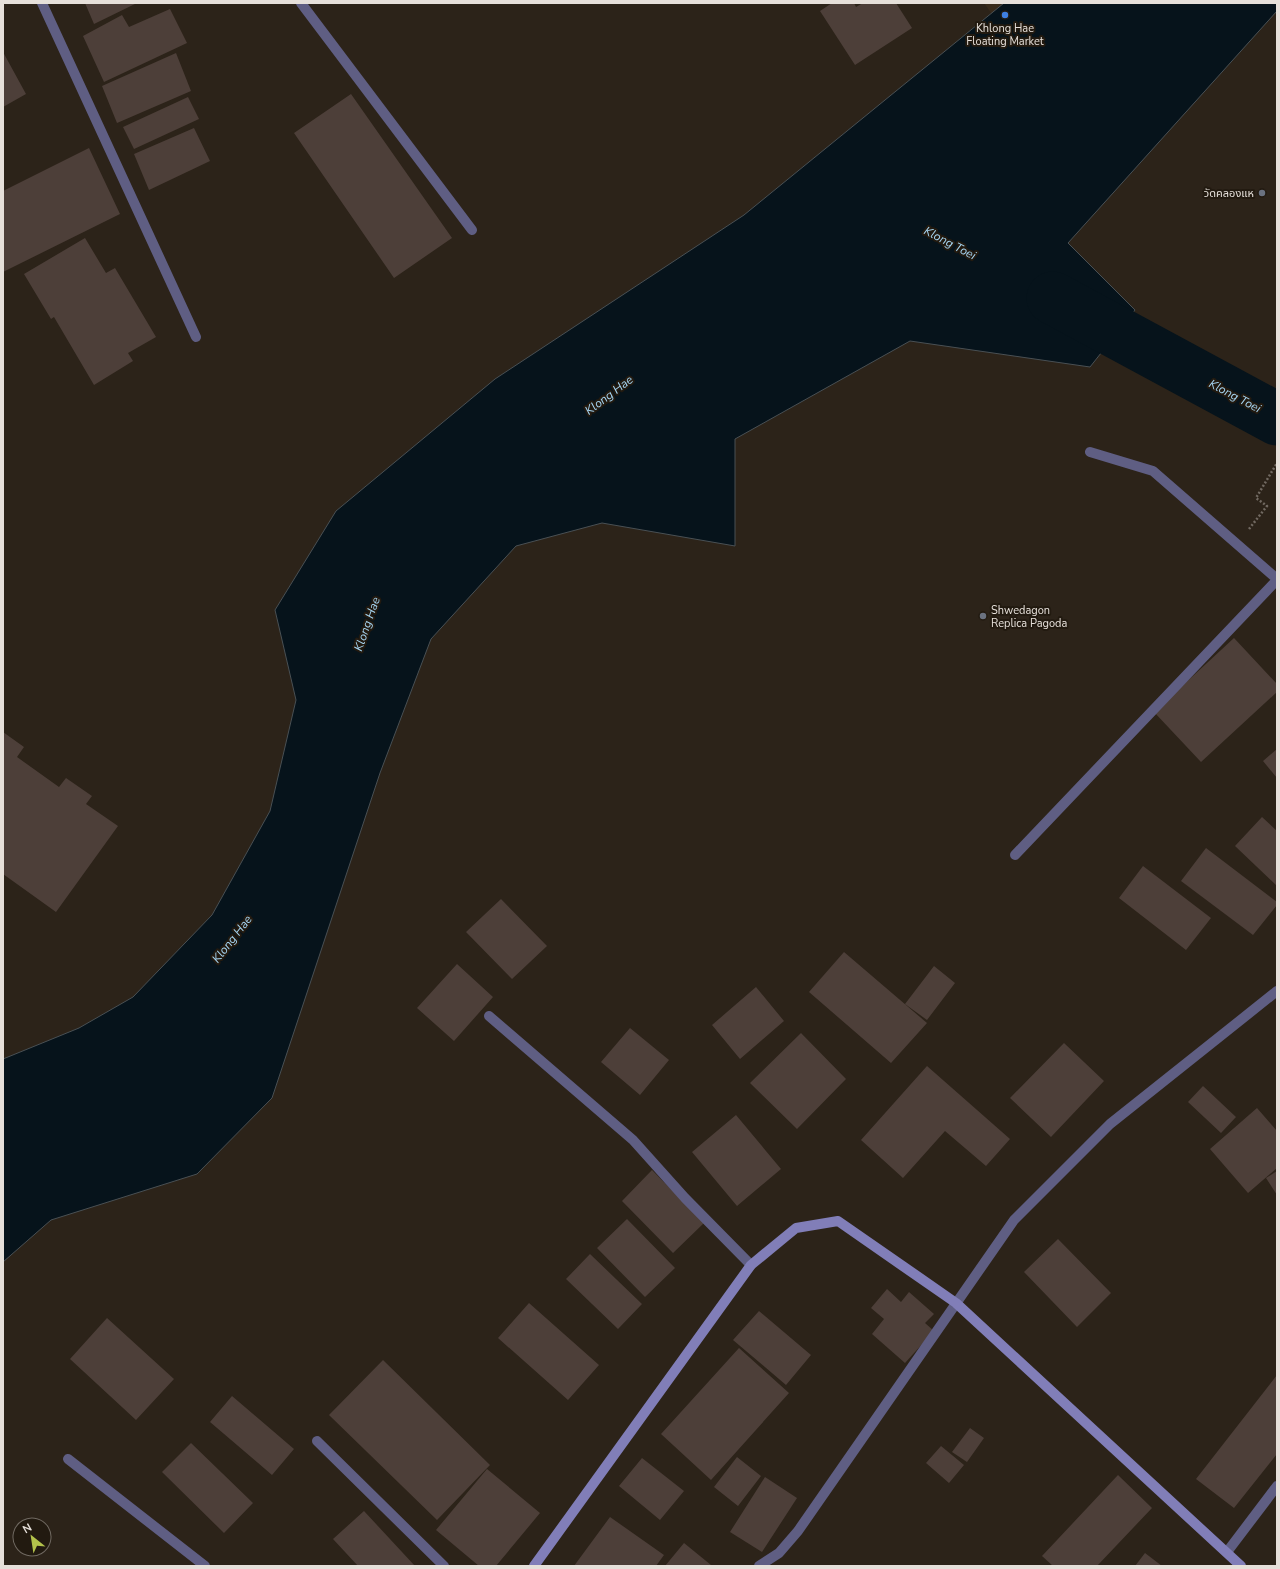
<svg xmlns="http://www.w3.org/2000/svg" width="1280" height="1569" font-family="'Nunito Sans','Noto Sans Thai',sans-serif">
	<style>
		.built { fill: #372a1b }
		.water { fill: #06131b; stroke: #495054 }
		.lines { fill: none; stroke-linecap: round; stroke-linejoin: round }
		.river { stroke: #06131b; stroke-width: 53 }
		.building { fill: #4d3f39 }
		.path { stroke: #716961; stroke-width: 2.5; stroke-dasharray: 2 2; stroke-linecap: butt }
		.lane { stroke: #5f5e83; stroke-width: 10 }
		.street { stroke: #5f5e83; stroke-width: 10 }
		.secondary { stroke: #817eb8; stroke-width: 10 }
		.shop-dot { fill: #3f7fe0; stroke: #221a10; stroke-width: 1.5 }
		.worship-dot { fill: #6b7280; stroke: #221a10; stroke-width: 1.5 }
		.labels { text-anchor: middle; stroke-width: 4; stroke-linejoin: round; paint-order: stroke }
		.poi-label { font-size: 11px; fill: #e6e0da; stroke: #221a10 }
		.water-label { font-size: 12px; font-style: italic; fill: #a6d5f2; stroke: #221a10 }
	</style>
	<rect width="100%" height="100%" fill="#2c2319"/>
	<!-- built -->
	<path class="built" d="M 984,3 L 1034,3 L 1001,27 Z"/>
	<!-- water -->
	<path class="water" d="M 1004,3 L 1277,3 L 1277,11 L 1068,243 L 1135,310 L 1090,367 L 910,341 L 735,439 L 735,546 L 602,523 L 516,546 L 431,639 L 380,773 L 272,1098 L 197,1174 L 51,1220 L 3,1262 L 3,1059 L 79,1028 L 133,997 L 212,915 L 270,811 L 296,700 L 275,610 L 336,511 L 495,379 L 744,215 Z"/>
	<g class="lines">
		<!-- river -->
		<path class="river" d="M 1053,298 L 1277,419"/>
	</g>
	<!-- building -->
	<path class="building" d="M 85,3 L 137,3 L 94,24 Z
		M 832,3 L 854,3 L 856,7 L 863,3 L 896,3 L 912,28 L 855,65 L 820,11 Z
		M 170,9 L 187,43 L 104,82 L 83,36 L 122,15 L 129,27 Z
		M 3,52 L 26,94 L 3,107 Z
		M 176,53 L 191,91 L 117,123 L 102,86 Z
		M 351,94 L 452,238 L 394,278 L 294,133 Z
		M 188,97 L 199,119 L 134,149 L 123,127 Z
		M 194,128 L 210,161 L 149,190 L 134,154 Z
		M 89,148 L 120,214 L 3,272 L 3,191 Z
		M 85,238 L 106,273 L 115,268 L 156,337 L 128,353 L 133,361 L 94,385 L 54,317 L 51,319 L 24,274 Z
		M 1234,638 L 1277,684 L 1277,692 L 1201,762 L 1154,712 Z
		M 3,732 L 24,747 L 17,757 L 59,787 L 66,778 L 92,796 L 86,804 L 118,826 L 56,912 L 3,874 Z
		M 1277,749 L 1277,778 L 1263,761 Z
		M 1262,817 L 1277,831 L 1277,886 L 1235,846 Z
		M 1206,848 L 1277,902 L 1277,905 L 1253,935 L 1181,881 Z
		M 1143,866 L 1211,918 L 1186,950 L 1119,898 Z
		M 501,899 L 547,946 L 512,979 L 466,932 Z
		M 844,952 L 927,1023 L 891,1063 L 809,992 Z
		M 457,964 L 493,997 L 454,1041 L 417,1008 Z
		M 934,966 L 955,983 L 927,1020 L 905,1004 Z
		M 756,987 L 784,1021 L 740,1059 L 712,1025 Z
		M 630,1028 L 669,1060 L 640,1095 L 601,1062 Z
		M 801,1033 L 846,1079 L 797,1129 L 750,1083 Z
		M 1064,1043 L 1104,1081 L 1051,1137 L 1010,1098 Z
		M 927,1066 L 1010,1139 L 986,1166 L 945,1131 L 903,1178 L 861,1140 Z
		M 1203,1086 L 1236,1117 L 1221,1133 L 1188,1102 Z
		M 1257,1108 L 1277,1131 L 1277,1168 L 1248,1193 L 1210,1149 Z
		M 736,1115 L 781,1169 L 737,1206 L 692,1152 Z
		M 652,1170 L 704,1223 L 673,1253 L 622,1201 Z
		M 1277,1171 L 1277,1195 L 1266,1178 Z
		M 627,1219 L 675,1268 L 645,1297 L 597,1248 Z
		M 1058,1239 L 1111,1293 L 1077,1327 L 1024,1272 Z
		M 590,1254 L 642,1304 L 618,1329 L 566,1279 Z
		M 887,1289 L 901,1302 L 909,1292 L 934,1314 L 925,1323 L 934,1331 L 905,1363 L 872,1334 L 884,1319 L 871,1308 Z
		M 529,1303 L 599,1365 L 568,1400 L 498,1338 Z
		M 759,1311 L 811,1355 L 786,1385 L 733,1340 Z
		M 107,1318 L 174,1379 L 136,1420 L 70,1359 Z
		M 739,1348 L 789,1393 L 711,1480 L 661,1434 Z
		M 383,1360 L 490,1465 L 437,1520 L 329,1415 Z
		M 1277,1375 L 1277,1454 L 1234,1508 L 1196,1479 Z
		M 232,1396 L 294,1449 L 272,1475 L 210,1422 Z
		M 970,1428 L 984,1438 L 967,1462 L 952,1452 Z
		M 191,1443 L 253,1503 L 224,1533 L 162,1472 Z
		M 941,1446 L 964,1465 L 949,1483 L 926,1463 Z
		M 737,1457 L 761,1476 L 738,1506 L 714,1487 Z
		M 642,1458 L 684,1491 L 660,1520 L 619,1486 Z
		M 487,1469 L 540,1513 L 496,1566 L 479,1566 L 436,1530 Z
		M 1118,1475 L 1152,1508 L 1097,1566 L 1053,1566 L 1042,1556 Z
		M 765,1477 L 797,1498 L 762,1552 L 730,1532 Z
		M 364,1511 L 415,1566 L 358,1566 L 333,1539 Z
		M 610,1517 L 664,1555 L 656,1566 L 574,1566 Z
		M 684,1543 L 711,1565 L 710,1566 L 665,1566 Z
		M 1145,1553 L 1162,1566 L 1135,1566 Z"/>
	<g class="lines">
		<!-- path -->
		<path class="path" d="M 1249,529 L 1267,506 L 1256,498 L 1277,463"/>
		<!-- lane -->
		<path class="lane" d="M 1090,452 L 1153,471 L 1277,579
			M 1015,855 L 1277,580
			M 1227,1552 L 1277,1486"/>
		<!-- street -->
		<path class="street" d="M 42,3 L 196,337
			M 301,3 L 472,230
			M 489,1016 L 633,1140 L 685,1198 L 751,1265
			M 317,1441 L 444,1566
			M 68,1459 L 205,1566
			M 759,1566 L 779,1553 L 798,1531 L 1014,1220 L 1110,1124 L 1277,991"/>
		<!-- secondary -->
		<path class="secondary" d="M 534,1566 L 751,1265 L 796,1228 L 838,1221 L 956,1303 L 1241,1566"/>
	</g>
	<!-- markers -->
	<circle class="shop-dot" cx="1005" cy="15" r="4"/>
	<g class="worship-dot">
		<circle cx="1262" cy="193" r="4"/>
		<circle cx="983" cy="616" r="4"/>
	</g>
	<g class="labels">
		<!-- poi labels -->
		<g class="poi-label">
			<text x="1005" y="32">Khlong Hae<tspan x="1005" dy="13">Floating Market</tspan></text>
			<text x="1254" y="197" text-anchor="end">วัดคลองแห</text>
			<text x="991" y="614" text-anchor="start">Shwedagon<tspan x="991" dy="13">Replica Pagoda</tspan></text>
		</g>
		<!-- water labels -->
		<g class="water-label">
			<text transform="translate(950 243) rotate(28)" y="4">Klong Toei</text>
			<text transform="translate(609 395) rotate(-37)" y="4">Klong Hae</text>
			<text transform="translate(1235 396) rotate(28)" y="4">Klong Toei</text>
			<text transform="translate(367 624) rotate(-71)" y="4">Klong Hae</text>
			<text transform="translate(232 939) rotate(-52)" y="4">Klong Hae</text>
		</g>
	</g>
	<!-- border -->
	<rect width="1280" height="1569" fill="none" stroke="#e6e0da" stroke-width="8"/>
	<!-- north arrow -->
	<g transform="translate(32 1537) rotate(330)"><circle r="19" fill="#221a10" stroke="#706961"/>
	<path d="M0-3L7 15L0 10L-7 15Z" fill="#b3c24b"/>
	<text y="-6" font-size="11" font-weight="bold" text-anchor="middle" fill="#e6e0da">N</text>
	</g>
</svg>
